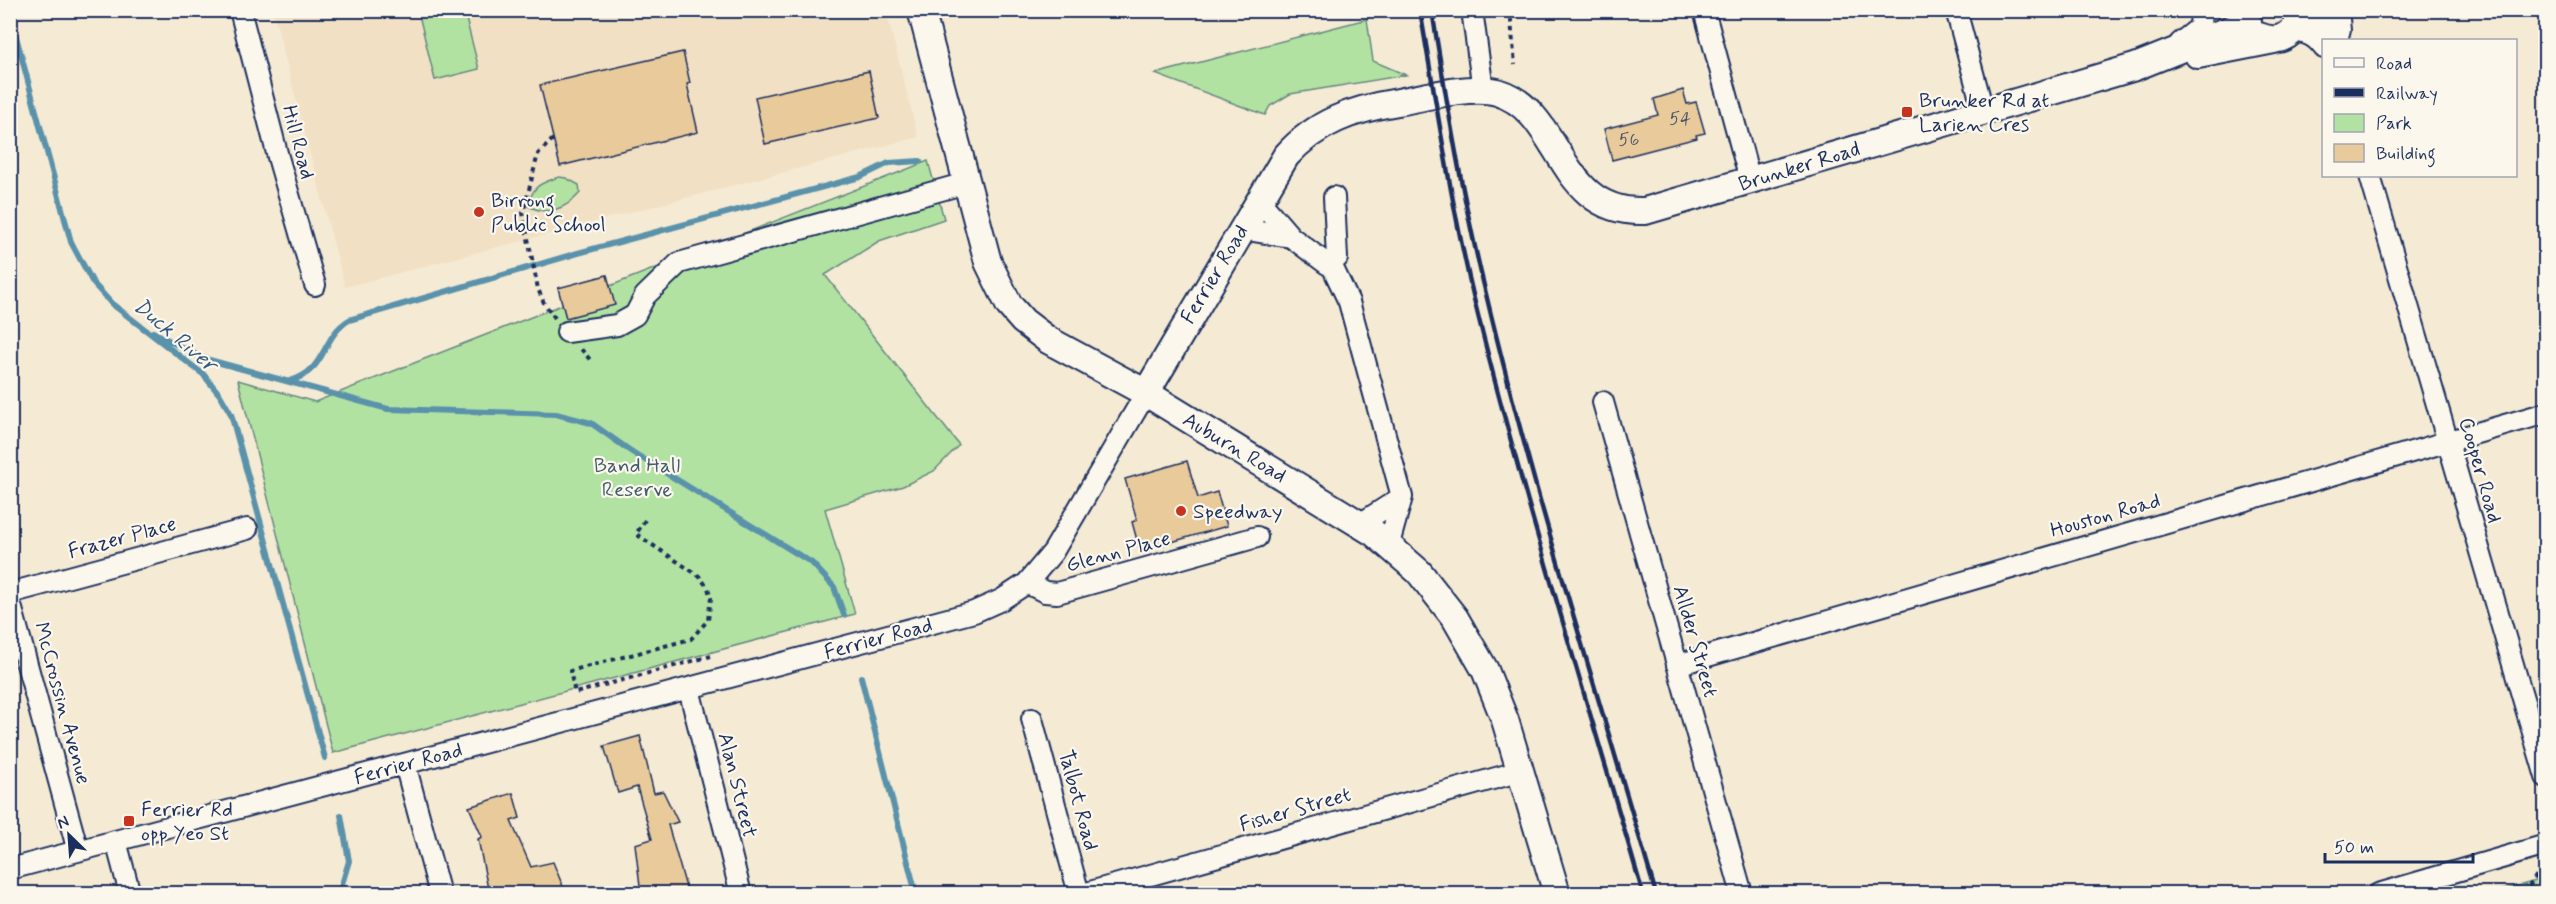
<svg xmlns="http://www.w3.org/2000/svg" width="2556" height="904" font-family="Mynerve,sans-serif">
	<style>
		.built { fill: #f1e0c3 }
		.green { fill: #b2e2a2; stroke: #668880; stroke-width: 1.5 }
		.lines { fill: none; stroke-linecap: round; stroke-linejoin: round }
		.stream { stroke: #5a92ab; stroke-width: 6 }
		.building { fill: #e8ca9b; stroke: #1b2f5e; stroke-width: 1.5 }
		.minor-casing { stroke: #1b2f5e; stroke-width: 24 }
		.major-casing { stroke: #1b2f5e; stroke-width: 30 }
		.path { stroke: #1b2f5e; stroke-width: 4; stroke-dasharray: 4.5 4.5; stroke-linecap: butt }
		.minor { stroke: #fbf7ec; stroke-width: 20 }
		.major { stroke: #fbf7ec; stroke-width: 26 }
		.rail { stroke: #1b2f5e; stroke-width: 4.5 }
		.poi-dot { fill: #c8321e; stroke: #fbf7ec; stroke-width: 2 }
		.labels { text-anchor: middle; stroke-width: 4.5; stroke-linejoin: round; paint-order: stroke }
		.number-label { font-size: 18px; fill: #4e566d }
		.poi-label { font-size: 21px; fill: #1b2f5e; stroke: #fbf7ec; text-anchor: start }
		.street-label { font-size: 21px; fill: #1b2f5e; stroke: #fbf7ec }
		.park-label { font-size: 21px; fill: #415c6f; stroke: #fbf7ec }
		.water-label { font-size: 22px; font-style: italic; fill: #35587e; stroke: #fbf7ec }
	</style>
	<rect width="100%" height="100%" fill="#f5ead4"/>
	<filter id="ink" filterUnits="userSpaceOnUse"><feTurbulence type="fractalNoise" baseFrequency=".0167" numOctaves="2"/><feDisplacementMap in="SourceGraphic" scale="12" xChannelSelector="R" yChannelSelector="G"/><feConvolveMatrix kernelMatrix="1 2 1 2 8 2 1 2 1" color-interpolation-filters="sRGB"/></filter>
	<g filter="url(#ink)">
		<!-- built -->
		<path class="built" d="M 273,11 L 886,11 L 918,137 L 345,287 Z"/>
		<!-- green -->
		<path class="green" d="M 418,11 L 464,11 L 479,69 L 435,80 Z
			M 1367,19 L 1373,61 L 1406,75 L 1290,94 L 1270,106 L 1265,115 L 1155,74 Z
			M 928,161 L 944,219 L 879,241 L 825,275 L 959,445 L 934,471 L 903,486 L 825,509 L 855,614 L 333,753 L 238,380 L 315,402 Z
			M 559,177 L 566,178 L 579,185 L 580,193 C 566,209 547,216 528,206 C 533,185 539,184 559,177 Z
			M 2543,879 L 2545,893 L 2493,893 Z"/>
		<g class="lines">
			<!-- stream -->
			<path class="stream" d="M 10,14 L 71,242 L 93,283 L 111,303 L 203,374 L 220,395 L 231,414 L 325,758
				M 153,332 L 202,358 L 388,409 L 556,414 L 591,423 L 632,452 L 812,563 L 834,587 L 844,615
				M 290,381 C 328,370 320,338 349,320 L 578,253 L 860,177 L 889,163 L 920,161
				M 861,677 L 916,894
				M 339,894 L 349,861 L 341,815"/>
		</g>
		<!-- building -->
		<path class="building" d="M 683,52 L 690,83 L 687,84 L 698,132 L 560,166 L 540,85 Z
			M 869,71 L 879,118 L 765,144 L 755,97 Z
			M 1683,90 L 1687,104 L 1696,102 L 1705,133 L 1696,135 L 1697,138 L 1612,160 L 1604,129 L 1658,115 L 1654,99 Z
			M 607,275 L 615,305 L 566,318 L 558,288 Z
			M 1187,461 L 1198,498 L 1217,492 L 1227,526 L 1140,551 L 1132,522 L 1137,520 L 1125,479 Z
			M 640,736 L 654,793 L 663,791 L 678,822 L 668,825 L 688,894 L 641,894 L 635,844 L 652,839 L 637,787 L 618,793 L 604,746 Z
			M 513,793 L 520,818 L 511,821 L 531,867 L 553,862 L 566,894 L 489,894 L 478,839 L 482,837 L 469,807 Z"/>
		<g class="lines">
			<!-- minor casing -->
			<g class="minor-casing">
				<path id="minor" d="M 240,10 L 278,157 L 315,285
					M 1472,10 L 1483,90
					M 1704,10 L 1750,180
					M 1956,10 L 1983,110
					M 2300,11 C 2318,15 2325,24 2334,40
					M 2294,31 C 2307,33 2315,36 2324,48
					M 2337,40 L 2340,29 L 2338,10
					M 2180,43 L 2200,27 L 2201,10
					M 2370,176 L 2546,777
					M 1259,200 L 1291,237 L 1327,264 L 1337,258 L 1334,197
					M 1241,229 L 1291,237
					M 1331,264 L 1349,302 L 1402,497 L 1389,544
					M 567,332 L 617,325 L 635,315 L 645,296 L 679,263 L 966,183
					M 1603,402 L 1742,894
					M 1360,524 L 1402,497
					M 1027,583 L 1045,592 L 1057,593 L 1257,537
					M 10,593 L 247,529
					M 10,602 L 78,851
					M 1677,665 L 2546,413
					M 689,689 L 741,894
					M 1032,719 L 1079,894
					M 405,764 L 440,894
					M 116,841 L 130,894
					M 10,869 L 974,612 L 1001,600 L 1027,583 L 1053,552 L 1146,393
					M 1083,894 L 1521,771
					M 2378,894 L 2546,845"/>
			</g>
			<!-- major casing -->
			<g class="major-casing">
				<path id="major" d="M 921,10 L 988,262 L 1009,305 L 1023,321 L 1048,340 L 1146,393 L 1374,533 L 1419,572 L 1455,618 L 1485,670 L 1505,720 L 1557,894
					M 2259,36 C 2280,45 2299,34 2300,10
					M 2198,55 L 2274,40
					M 1146,393 L 1286,156 C 1316,122 1354,109 1398,102 C 1425,97 1471,85 1497,92 C 1564,112 1556,215 1645,211 L 2135,67 L 2248,22"/>
			</g>
			<!-- path -->
			<path class="path" d="M 1510,10 L 1515,65
				M 555,318 L 544,303 L 538,289 L 523,213 L 538,154 L 555,137
				M 581,349 L 592,362
				M 645,520 L 636,534 L 699,576 L 708,588 L 711,598 L 708,620 L 691,639 L 570,671 L 575,693 L 711,656
				M 2524,894 L 2542,867"/>
			<!-- minor -->
			<use href="#minor" class="minor"/>
			<!-- major -->
			<use href="#major" class="major"/>
			<!-- rail -->
			<path class="rail" d="M 1420,10 C 1437,107 1451,204 1474,299 C 1523,499 1586,696 1643,894
				M 1432,10 C 1447,105 1463,201 1486,294 C 1534,496 1598,694 1656,894"/>
		</g>
	</g>
	<!-- markers -->
	<g class="poi-dot">
		<rect x="1901" y="106" width="12" height="12" rx="3"/>
		<circle cx="479" cy="212" r="6"/>
		<circle cx="1181" cy="511" r="6"/>
		<rect x="123" y="815" width="12" height="12" rx="3"/>
	</g>
	<g class="labels">
		<!-- number labels -->
		<g class="number-label">
			<text x="1680" y="124">54</text>
			<text x="1629" y="145">56</text>
		</g>
		<!-- poi labels -->
		<g class="poi-label">
			<text x="1919" y="107">Brunker Rd at<tspan x="1919" dy="24">Larien Cres</tspan></text>
			<text x="491" y="207">Birrong<tspan x="491" dy="24">Public School</tspan></text>
			<text x="1193" y="518">Speedway</text>
			<text x="141" y="816">Ferrier Rd<tspan x="141" dy="24">opp Yeo St</tspan></text>
		</g>
		<!-- street labels -->
		<g class="street-label">
			<text transform="translate(299 142) rotate(75)" y="7">Hill Road</text>
			<text transform="translate(1799 166) rotate(-17)" y="7">Brunker Road</text>
			<text transform="translate(1214 274) rotate(-59)" y="7">Ferrier Road</text>
			<text transform="translate(1235 447) rotate(31)" y="7">Auburn Road</text>
			<text transform="translate(2481 470) rotate(74)" y="7">Cooper Road</text>
			<text transform="translate(2105 515) rotate(-16)" y="7">Houston Road</text>
			<text transform="translate(122 537) rotate(-15)" y="7">Frazer Place</text>
			<text transform="translate(1118 551) rotate(-15)" y="7">Glenn Place</text>
			<text transform="translate(878 638) rotate(-15)" y="7">Ferrier Road</text>
			<text transform="translate(1696 641) rotate(74)" y="7">Allder Street</text>
			<text transform="translate(63 703) rotate(75)" y="7">McCrossin Avenue</text>
			<text transform="translate(408 763) rotate(-15)" y="7">Ferrier Road</text>
			<text transform="translate(738 785) rotate(76)" y="7">Alan Street</text>
			<text transform="translate(1079 800) rotate(75)" y="7">Talbot Road</text>
			<text transform="translate(1295 809) rotate(-16)" y="7">Fisher Street</text>
		</g>
		<!-- park labels -->
		<g class="park-label">
			<text x="637" y="472">Band Hall<tspan x="637" dy="24">Reserve</tspan></text>
		</g>
		<!-- water labels -->
		<g class="water-label">
			<text transform="translate(176 334) rotate(40)" y="8">Duck River</text>
		</g>
	</g>
	<!-- margin -->
	<rect width="2556" height="904" fill="none" stroke="#fbf7ec" stroke-width="36"/>
	<rect x="18" y="18" width="2520" height="868" fill="none" stroke="#1b2f5e" stroke-width="2" filter="url(#ink)"/>
	<!-- legend -->
	<rect x="2322" y="39" width="195" height="138" fill="#fbf7ec" stroke="#a1a7b3" stroke-width="1.5"/>
	<rect x="2334" y="58" width="30" height="9" fill="#fbf7ec" stroke="#a1a7b3" stroke-width="1.5"/>
	<text x="2376" y="69" font-size="18" fill="#1b2f5e">Road</text>
	<rect x="2334" y="88" width="30" height="9" fill="#1b2f5e" stroke="#a1a7b3" stroke-width="1.5"/>
	<text x="2376" y="99" font-size="18" fill="#1b2f5e">Railway</text>
	<rect x="2334" y="114" width="30" height="18" fill="#b2e2a2" stroke="#a1a7b3" stroke-width="1.5"/>
	<text x="2376" y="129" font-size="18" fill="#1b2f5e">Park</text>
	<rect x="2334" y="144" width="30" height="18" fill="#e8ca9b" stroke="#a1a7b3" stroke-width="1.5"/>
	<text x="2376" y="159" font-size="18" fill="#1b2f5e">Building</text>
	<!-- north arrow -->
	<g transform="translate(69 835) rotate(335)" stroke="#fbf7ec" stroke-width="4.5" paint-order="stroke">
	<path d="M0-4.5L10 22L0 15L-10 22Z" fill="#1b2f5e"/>
	<text y="-9" font-size="16" font-weight="bold" text-anchor="middle" fill="#1b2f5e">N</text>
	</g>
	<!-- scale -->
	<path d="M2325 853v9h148v-9" fill="none" stroke="#1b2f5e" stroke-width="3"/>
	<text x="2334" y="853" font-size="18" fill="#1b2f5e" stroke="#fbf7ec" stroke-width="4.5" paint-order="stroke">50 m</text>
</svg>
